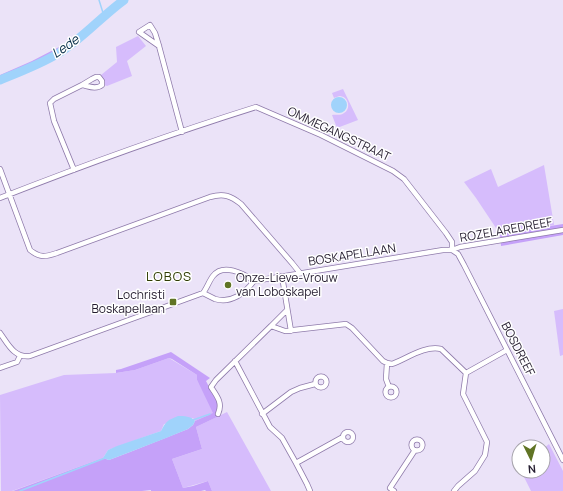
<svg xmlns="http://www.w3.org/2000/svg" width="563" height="491" font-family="Manrope,sans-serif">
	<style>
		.green { fill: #d6bcfc }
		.forest { fill: #c5a1f9 }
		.water { fill: #a0d3fb }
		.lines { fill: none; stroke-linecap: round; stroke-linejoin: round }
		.stream { stroke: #a0d3fb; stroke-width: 1.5 }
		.river { stroke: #a0d3fb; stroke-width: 9 }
		.street-casing { stroke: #8f7bab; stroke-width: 6 }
		.street { stroke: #fff; stroke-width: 4.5 }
		.poi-dot { fill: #607424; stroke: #fff; stroke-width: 1.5 }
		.labels { text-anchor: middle; stroke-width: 3; stroke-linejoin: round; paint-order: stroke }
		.street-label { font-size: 12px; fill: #241c2f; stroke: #fff }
		.poi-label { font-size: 12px; fill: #241c2f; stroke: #fff; text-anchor: start }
		.water-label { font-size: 13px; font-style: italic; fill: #042c46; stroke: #fff }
		.neighbourhood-label { font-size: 13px; letter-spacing: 1px; fill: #303d03; stroke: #fff }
	</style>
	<rect width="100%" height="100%" fill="#ebe3f8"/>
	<!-- green -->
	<path class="green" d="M 138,36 L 146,46 L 127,61 L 132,76 L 107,86 L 104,85 L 105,81 L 101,75 L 117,62 L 116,47 Z
		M 343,89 L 358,120 L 337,128 L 332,115 C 336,114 340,116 344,113 C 351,109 349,97 340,96 C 339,96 336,97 334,98 L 332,93 Z
		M 544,165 L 554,225 L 500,234 L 476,198 L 464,182 L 491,169 L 498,187 Z
		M 563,309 L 563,355 L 560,356 L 554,311 Z
		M 169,358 L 197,375 L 197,380 L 214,413 L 195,421 L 193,418 L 164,424 L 161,431 L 108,450 L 103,458 L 12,491 L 1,491 L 0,395 L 64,375 L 116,373 L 135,370 Z
		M 227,412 L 271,491 L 212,491 L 208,481 L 183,488 L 172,459 L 202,449 L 196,427 Z
		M 549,444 L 563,471 L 563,491 L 531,491 L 521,471 L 543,471 L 543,449 Z"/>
	<!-- forest -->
	<path class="forest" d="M 59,47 L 60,50 C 41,61 21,70 0,79 L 0,75 L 32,61 Z
		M 563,224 L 563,235 L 501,246 L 500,234 Z
		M 171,352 L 210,378 L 206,381 L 218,404 L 218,407 L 217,411 L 219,416 L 196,427 L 202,449 L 172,459 L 183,488 L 193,486 L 208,481 L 212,491 L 206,491 L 205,490 L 201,491 L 151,491 L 151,490 L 142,491 L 13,491 L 103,458 L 109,460 L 130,452 L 188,429 L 193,425 L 195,421 L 213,413 L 197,380 L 197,375 L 172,359 L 169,358 L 135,370 L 116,373 L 116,370 L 121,369 Z"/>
	<!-- water -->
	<path class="water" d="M331 105a8 8 0 1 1 16 0a8 8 0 1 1-16 0Z
		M 178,416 C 184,416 191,416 195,421 L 193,425 L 188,429 L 166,438 L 130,452 L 109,460 L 103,458 L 108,450 L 117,446 L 161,431 C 166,421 168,420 178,416 Z"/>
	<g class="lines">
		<!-- stream -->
		<path class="stream" d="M 99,0 L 104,16
			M 193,420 L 210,414
			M 20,491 L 105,458"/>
		<!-- river -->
		<path class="river" d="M 0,80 C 20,72 41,64 59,53 C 82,39 102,16 124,0"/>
		<!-- street casing -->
		<g class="street-casing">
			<path id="street" d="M 159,46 L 139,32 L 150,25 L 155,33 L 159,46 L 182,132
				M 0,169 L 30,250 C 40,258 45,257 57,253 L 210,197 C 224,193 231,196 241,204 L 292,263 L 300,273
				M 74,170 L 54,121 L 50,103 L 54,99 L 82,85 C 88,86 96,90 102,85 L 102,81 L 99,77 L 96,77 L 92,79 L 82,85
				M 0,198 C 84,165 170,134 256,107 L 321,135 L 393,171 L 404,179 L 446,233 L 452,242 L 452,250
				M 452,250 L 458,254 L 464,265 L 563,460
				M 282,276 L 291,331
				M 203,293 C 207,295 211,297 215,299 C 231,304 245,293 254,281 L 443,250 L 452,250 L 460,247 L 563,230
				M 287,310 L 271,326 L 285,331 L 346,324 L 352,328 L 383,361 L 387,363 L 392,364 C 406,359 425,345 441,349 L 466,373
				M 0,333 C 8,344 14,358 30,356 L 203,293 C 207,288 209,281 213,276 C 223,263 243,273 254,281
				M 235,361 L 270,427 L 282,438 L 296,463 L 307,484 L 310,491
				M 387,363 L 386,379 L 389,387
				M 0,368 L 17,362 L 20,356
				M 466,373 L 507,350
				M315.5 382a5.5 5.5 0 1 1 11 0a5.5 5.5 0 1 1-11 0Z
				M385.5 392a5.5 5.5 0 1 1 11 0a5.5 5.5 0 1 1-11 0Z
				M 218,414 C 223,403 217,396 211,387 L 216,380 L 271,326
				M 262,414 L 291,392 L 300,388 L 315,384
				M343 437a5 5 0 1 1 10 0a5 5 0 1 1-10 0Z
				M411.5 445a5.5 5.5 0 1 1 11 0a5.5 5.5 0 1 1-11 0Z
				M 296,463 L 343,437
				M 394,491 L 390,488 L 415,450
				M 454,491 L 458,486 L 475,471 L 485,455 L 487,442 L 463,394 L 466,373"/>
		</g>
		<!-- street -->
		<use href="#street" class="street"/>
	</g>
	<!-- markers -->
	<g class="poi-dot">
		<circle cx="228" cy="285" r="4"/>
		<rect x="169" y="298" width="8" height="8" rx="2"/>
	</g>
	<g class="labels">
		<!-- street labels -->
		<g class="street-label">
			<text transform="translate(339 134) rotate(25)" y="4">OMMEGANGSTRAAT</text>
			<text transform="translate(506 230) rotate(-10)" y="4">ROZELAREDREEF</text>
			<text transform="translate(352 255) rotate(-9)" y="4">BOSKAPELLAAN</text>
			<text transform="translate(518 349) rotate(63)" y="4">BOSDREEF</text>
		</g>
		<!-- poi labels -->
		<g class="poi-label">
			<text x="236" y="282">Onze-Lieve-Vrouw<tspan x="236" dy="14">van Loboskapel</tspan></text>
			<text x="165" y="299" text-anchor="end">Lochristi<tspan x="165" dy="14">Boskapellaan</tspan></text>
		</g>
		<!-- water labels -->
		<g class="water-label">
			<text transform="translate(65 46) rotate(-35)" y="5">Lede</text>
		</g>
		<!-- neighbourhood labels -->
		<g class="neighbourhood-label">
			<text x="169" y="281">LOBOS</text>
		</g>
	</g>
	<!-- north arrow -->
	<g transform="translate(531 459) rotate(175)"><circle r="19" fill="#ffffff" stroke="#a7a4ac"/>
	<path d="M0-3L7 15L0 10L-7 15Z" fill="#607424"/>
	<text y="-6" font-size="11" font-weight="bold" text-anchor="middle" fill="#241c2f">N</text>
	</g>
</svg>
